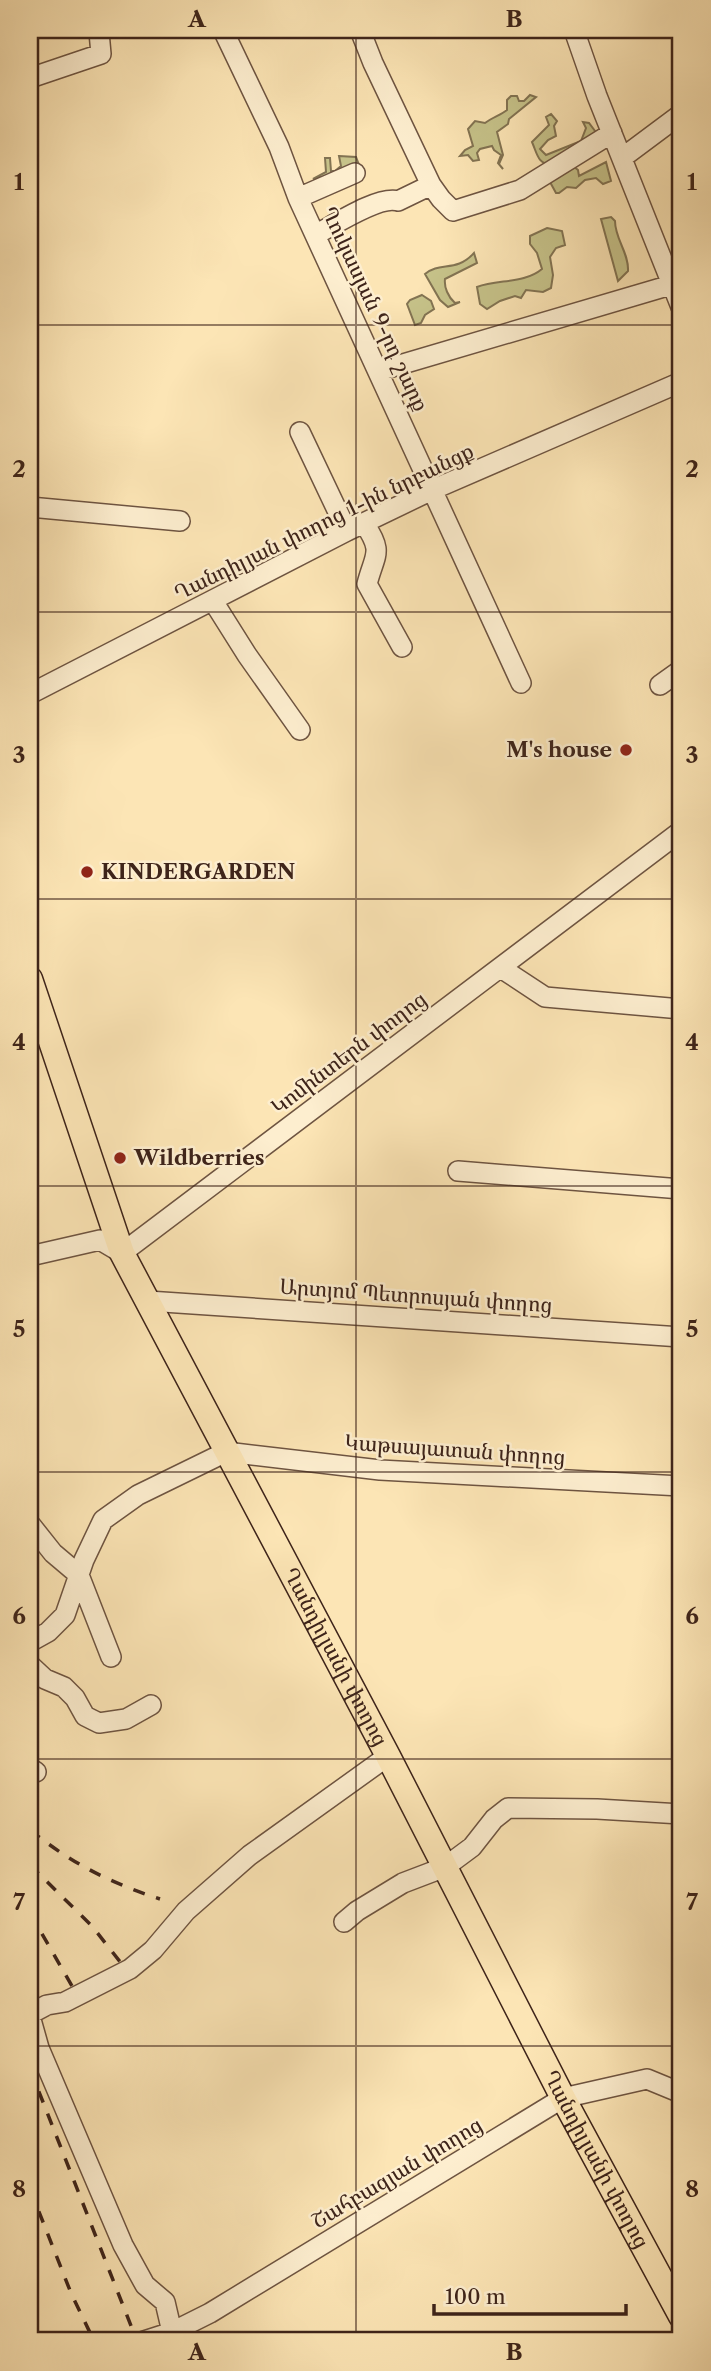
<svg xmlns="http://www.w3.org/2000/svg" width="711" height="2371" font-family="'Libre Caslon Text','Noto Serif Armenian',serif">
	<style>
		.green { fill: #c6c289; stroke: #827352; stroke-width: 2 }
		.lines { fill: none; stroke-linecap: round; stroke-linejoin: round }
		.minor-casing { stroke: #6e5441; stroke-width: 22 }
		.major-casing { stroke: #3e241a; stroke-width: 27 }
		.minor { stroke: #fdeecf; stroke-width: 19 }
		.major { stroke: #fce5b5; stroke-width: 24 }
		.rail { stroke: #3e241a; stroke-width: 3.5; stroke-dasharray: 12 12; stroke-linecap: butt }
		.grid { fill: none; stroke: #3e241a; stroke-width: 2; stroke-opacity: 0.55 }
		.poi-dot { fill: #8f2418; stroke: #fdeecf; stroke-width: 2.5 }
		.labels { text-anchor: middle; stroke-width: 5; stroke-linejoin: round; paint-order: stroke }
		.street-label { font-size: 21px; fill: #3e241a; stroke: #fdeecf }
		.poi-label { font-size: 21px; font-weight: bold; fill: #3e241a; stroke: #fdeecf; text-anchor: start }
		.neatline { fill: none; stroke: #3e241a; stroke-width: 2.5 }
		.grid-label { font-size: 23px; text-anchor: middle; font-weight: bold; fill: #3e241a }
	</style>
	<rect width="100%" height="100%" fill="#fce5b5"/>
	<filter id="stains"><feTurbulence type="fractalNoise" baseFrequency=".00286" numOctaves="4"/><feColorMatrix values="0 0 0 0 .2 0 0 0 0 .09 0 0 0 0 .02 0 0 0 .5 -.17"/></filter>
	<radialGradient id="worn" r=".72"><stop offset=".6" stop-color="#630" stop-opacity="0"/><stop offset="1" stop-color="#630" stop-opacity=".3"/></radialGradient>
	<!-- green -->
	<path class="green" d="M 530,95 L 536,97 L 509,119 L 508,124 L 497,132 L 503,155 L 499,164 L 503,169 L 498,163 L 501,155 L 494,150 L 492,146 L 480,149 L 477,153 L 479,160 L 473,161 L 468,155 L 460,156 L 465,150 L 473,146 L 468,129 L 475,121 L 485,123 C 493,117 501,115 507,110 L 507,100 L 511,96 L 517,96 L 519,101 L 524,101 Z
		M 551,114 L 557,121 L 554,126 L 556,136 L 548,140 L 540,149 L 546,155 L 581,141 L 586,128 L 583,122 L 589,123 L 595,131 L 594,138 L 552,166 C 537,162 538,156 532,142 L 549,125 L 546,117 Z
		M 339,156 L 356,157 L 359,165 L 338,174 L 313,179 L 326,172 L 325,158 L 330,158 L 331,171 L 335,171 L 341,166 Z
		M 606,162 L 611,181 L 603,184 L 596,178 L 585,180 L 576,188 L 567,187 L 559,193 L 556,193 L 550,182 L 573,166 L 578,170 L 579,176 Z
		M 611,217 L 615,221 C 615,239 629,253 628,271 L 618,281 L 601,219 Z
		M 547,228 L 562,231 L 565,245 L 556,248 L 550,257 L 553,275 L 551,288 L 543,292 L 526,290 L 521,298 L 515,296 L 500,301 L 487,309 L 480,304 L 477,287 C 498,279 524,284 542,269 L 537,253 L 530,244 L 530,236 Z
		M 474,253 L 477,263 L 445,279 C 444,287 448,297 455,303 L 460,302 L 448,307 L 440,300 L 425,274 C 440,261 456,273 474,253 Z
		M 422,295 L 431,301 L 434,309 L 425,315 L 421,323 L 415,325 L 407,304 L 410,300 Z"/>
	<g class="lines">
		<!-- minor casing -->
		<g class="minor-casing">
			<path id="minor" d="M 223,30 L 279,147 L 298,198 L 521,683
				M 360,30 L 373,63 L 431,185 L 441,199 L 453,211 L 520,190 L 612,133
				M 574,30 L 597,96 L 681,307
				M 30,78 L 101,54 L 99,32 L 102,30
				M 622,158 L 681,114
				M 298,198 L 355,173
				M 315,235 C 334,225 379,195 398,201 L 431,185
				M 379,371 L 681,282
				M 300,432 L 347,531
				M 30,507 L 180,521
				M 364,523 C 384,553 375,553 367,584 L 402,647
				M 213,601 L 247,655 L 300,730
				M 660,685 L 681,670
				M 30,694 L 347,531 L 432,490 L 681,382
				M 501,968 L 545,997 L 681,1009
				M 458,1171 L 681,1189
				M 30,1256 L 100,1240 L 122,1253 L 681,831
				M 148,1301 L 681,1337
				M 30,1524 L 53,1553 L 79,1575 L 111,1657
				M 30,1642 L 48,1632 L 65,1615 L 84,1560 L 103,1520 L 138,1495 L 226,1452 L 380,1470 L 681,1486
				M 30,1665 L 45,1679 L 64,1687 L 75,1698 L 85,1716 L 99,1723 L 126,1719 L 151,1705
				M 30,1768 L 36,1772
				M 344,1922 L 357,1911 L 403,1883 L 445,1867 L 472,1847 L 494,1819 L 508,1808 L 597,1809 L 681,1814
				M 30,2014 L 47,2005 L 65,2002 L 130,1969 L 153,1950 L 186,1911 L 250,1855 L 388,1756
				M 30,2016 L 39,2048 L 123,2245 L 145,2285 L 165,2302 L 172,2332
				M 144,2341 L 172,2332 L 210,2313 L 563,2098 L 647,2079 L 681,2093"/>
		</g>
		<!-- major casing -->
		<g class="major-casing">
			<g id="major">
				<path id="s1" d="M 30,979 L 122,1253 L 388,1756 L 563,2098 L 681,2316"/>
			</g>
		</g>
		<!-- minor -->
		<use href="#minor" class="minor"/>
		<!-- major -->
		<use href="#major" class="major"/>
		<!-- rail -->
		<path class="rail" d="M 30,1830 C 73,1864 108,1882 160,1899
			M 30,1865 L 92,1926 L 121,1963
			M 30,1913 L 72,1986
			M 30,2069 L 137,2341
			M 30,2189 L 71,2293 L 94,2341"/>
	</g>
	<!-- grid -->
	<path class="grid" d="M 356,30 L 356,2341M 30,325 L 681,325M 30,612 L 681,612M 30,899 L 681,899M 30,1186 L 681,1186M 30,1472 L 681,1472M 30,1759 L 681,1759M 30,2046 L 681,2046"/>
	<!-- markers -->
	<g class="poi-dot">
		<circle cx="626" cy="750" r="7"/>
		<circle cx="87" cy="872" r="7"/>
		<circle cx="120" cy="1158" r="7"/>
	</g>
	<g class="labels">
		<!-- street labels -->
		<g class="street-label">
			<text transform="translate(375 309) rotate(65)" y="7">Ղուկասյան 9-րդ շարք</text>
			<text transform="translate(324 522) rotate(-26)" y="7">Ղանդիլյան փողոց 1-ին նրբանցք</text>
			<text transform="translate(349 1053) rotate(-37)" y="7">Կոմինտերն փողոց</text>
			<text transform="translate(416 1296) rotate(4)" y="7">Արտյոմ Պետրոսյան փողոց</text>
			<text transform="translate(455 1450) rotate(4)" y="7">Կաթսայատան փողոց</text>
			<text dy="7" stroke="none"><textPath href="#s1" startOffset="746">Ղանդիլյանի փողոց</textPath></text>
			<text dy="7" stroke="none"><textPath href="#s1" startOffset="1312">Ղանդիլյանի փողոց</textPath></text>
			<text transform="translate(397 2173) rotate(-31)" y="7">Շահբազյան փողոց</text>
		</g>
		<!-- poi labels -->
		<g class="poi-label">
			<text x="612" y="757" text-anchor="end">M's house</text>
			<text x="101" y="879">KINDERGARDEN</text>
			<text x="134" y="1165">Wildberries</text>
		</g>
	</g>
	<!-- margin -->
	<rect width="711" height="2371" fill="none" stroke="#fce5b5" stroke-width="77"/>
	<!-- scale -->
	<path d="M434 2304v10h192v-10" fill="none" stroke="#3e241a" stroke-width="3.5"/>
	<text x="445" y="2304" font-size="21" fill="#3e241a" stroke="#fdeecf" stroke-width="5" paint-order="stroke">100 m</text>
	<rect x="38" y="38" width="634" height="2294" class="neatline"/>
	<g class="grid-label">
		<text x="197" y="27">A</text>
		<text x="514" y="27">B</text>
		<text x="19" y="190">1</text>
		<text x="692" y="190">1</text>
		<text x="19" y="477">2</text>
		<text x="692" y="477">2</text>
		<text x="19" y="763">3</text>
		<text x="692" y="763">3</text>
		<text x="19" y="1050">4</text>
		<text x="692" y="1050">4</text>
		<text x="19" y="1337">5</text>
		<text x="692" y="1337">5</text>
		<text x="19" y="1624">6</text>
		<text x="692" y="1624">6</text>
		<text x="19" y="1910">7</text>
		<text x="692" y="1910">7</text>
		<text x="19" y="2197">8</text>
		<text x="692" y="2197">8</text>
		<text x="197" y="2360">A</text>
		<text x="514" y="2360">B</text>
	</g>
	<rect width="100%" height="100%" filter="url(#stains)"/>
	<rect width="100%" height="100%" fill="url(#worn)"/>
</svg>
